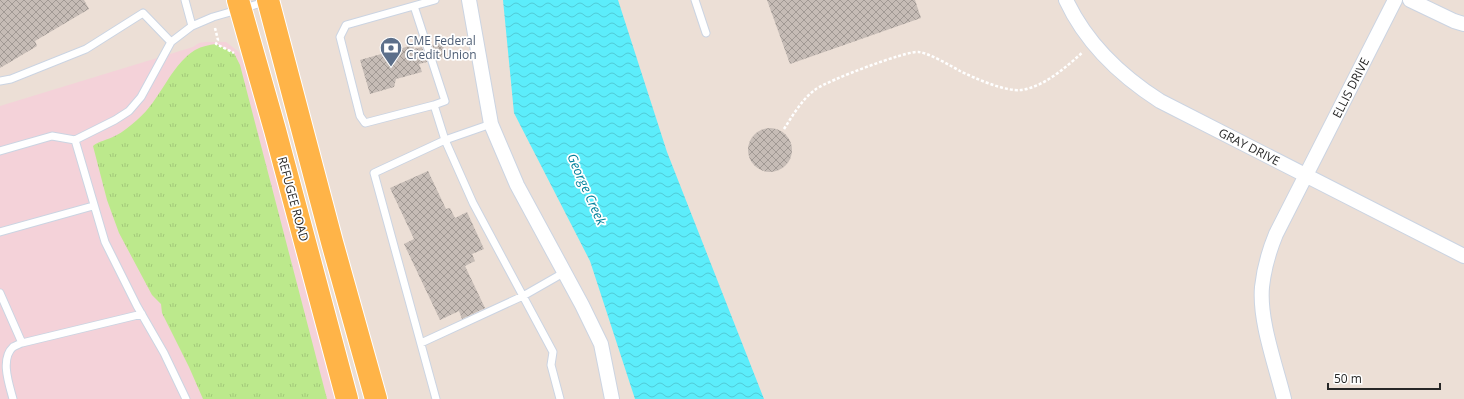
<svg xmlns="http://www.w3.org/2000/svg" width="1464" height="399" font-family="'Open Sans',sans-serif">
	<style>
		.medical { fill: #f4d2d9 }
		.grass { fill: url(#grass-tufts) }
		.water { fill: url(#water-waves) }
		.building { fill: url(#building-cross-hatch) }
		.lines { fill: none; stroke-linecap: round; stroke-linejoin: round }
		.service-casing { stroke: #cbd4e2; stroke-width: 9 }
		.minor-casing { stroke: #cbd4e2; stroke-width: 16 }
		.primary-casing { stroke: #fff; stroke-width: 24 }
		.path { stroke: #fff; stroke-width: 2.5; stroke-dasharray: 3 2; stroke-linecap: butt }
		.service { stroke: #fff; stroke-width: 7 }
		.minor { stroke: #fff; stroke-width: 14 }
		.primary { stroke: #ffb448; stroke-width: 22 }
		.labels { text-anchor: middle; stroke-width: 3.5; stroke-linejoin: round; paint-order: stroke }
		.service-label { font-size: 12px; fill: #4e5e75; stroke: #fff; text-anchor: start }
		.street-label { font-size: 12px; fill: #272727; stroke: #fff }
		.water-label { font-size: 13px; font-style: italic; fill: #01819b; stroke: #fff }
	</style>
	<defs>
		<pattern id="grass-tufts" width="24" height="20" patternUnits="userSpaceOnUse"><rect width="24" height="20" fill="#bce98c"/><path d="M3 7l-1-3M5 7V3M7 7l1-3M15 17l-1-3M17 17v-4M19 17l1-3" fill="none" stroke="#a2c879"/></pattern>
		<pattern id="water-waves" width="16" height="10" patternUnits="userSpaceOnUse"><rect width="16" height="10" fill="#5cedfb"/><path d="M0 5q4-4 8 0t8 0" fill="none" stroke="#50cbd7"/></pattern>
		<pattern id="building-cross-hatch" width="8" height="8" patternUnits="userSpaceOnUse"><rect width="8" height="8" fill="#c6bcb6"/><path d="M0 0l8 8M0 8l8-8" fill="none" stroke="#a19994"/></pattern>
	</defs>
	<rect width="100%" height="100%" fill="#ecdfd6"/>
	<!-- medical -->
	<path class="medical" d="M 206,42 L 226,42 L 239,52 L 249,76 L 337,399 L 0,399 L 0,106 L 193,47 L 199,43 Z"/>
	<!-- grass -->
	<path class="grass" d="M 216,44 L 234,53 L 240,65 L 327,399 L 203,399 L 189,367 L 162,313 L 161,304 L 152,295 L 119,233 L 107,200 L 93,146 C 98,141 108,140 115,136 C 123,132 130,126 137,120 C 161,100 169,67 195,50 C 202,46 209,45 216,44 Z"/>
	<!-- water -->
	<path class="water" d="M 503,0 L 618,0 L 667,152 L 764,399 L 635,399 L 590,261 L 514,113 Z"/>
	<!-- building -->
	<path class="building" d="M 0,0 L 84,0 L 89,9 L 35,41 L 37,46 L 0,68 Z
		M 767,0 L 915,0 L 921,18 L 790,64 Z
		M 442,42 L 446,56 L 437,59 L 432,45 Z
		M 413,45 L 414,49 L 422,47 L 427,62 L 419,64 L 422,72 L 396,79 L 394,87 L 370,94 L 360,60 Z
		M748 150a22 22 0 1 1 44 0a22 22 0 1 1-44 0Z
		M 428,171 L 446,209 L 450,208 L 455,218 L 467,212 L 484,249 L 472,254 L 475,261 L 465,266 L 485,308 L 462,319 L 459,311 L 440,320 L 404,244 L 414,239 L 390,188 Z"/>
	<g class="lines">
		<!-- service casing -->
		<g class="service-casing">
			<path id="service" d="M 185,0 L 192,26
				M 435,0 L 346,25 L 340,37 L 360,116 L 365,123 L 434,105 L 445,140 L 473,203 L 553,352 L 551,365 L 560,399
				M 695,0 L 706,33
				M 414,6 L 445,101 L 434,105
				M 0,81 L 11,79 L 86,49 L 143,13 L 171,42
				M 75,140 L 105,242 L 137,306 L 164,353 L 186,399
				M 0,151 L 52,136 L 75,140 L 115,120 L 129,111 L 141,97 L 171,42 L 192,26 L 213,17 L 258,4
				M 0,232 L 93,206
				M 0,293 L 22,343
				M 421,343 L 523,296 L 565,272
				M 13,399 C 9,384 0,359 13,347 C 15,346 19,344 22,343 L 142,314
				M 436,399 L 374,173 L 445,140 L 491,124"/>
		</g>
		<!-- minor casing -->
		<g class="minor-casing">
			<path id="minor" d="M 469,0 L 491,124 L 517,185 L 582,305 L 601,344 L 612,399
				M 1066,0 C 1086,43 1121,76 1160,101 L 1464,256
				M 1410,0 L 1454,21 L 1464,24
				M 1284,399 C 1276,366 1259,321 1262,287 C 1264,268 1269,251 1276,234 L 1395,0"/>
		</g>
		<!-- primary casing -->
		<g class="primary-casing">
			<path id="primary" d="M 238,0 L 275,130 L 347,399
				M 268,0 L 332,242 L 376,399"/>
		</g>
		<!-- path -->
		<path class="path" d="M 215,28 L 218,40 L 216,44 L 234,53
			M 784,129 C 793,115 802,99 816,89 C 827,81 907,50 919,52 C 929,53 951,66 960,71 C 974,78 1006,92 1021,90 C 1044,87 1066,67 1083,52"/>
		<!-- service -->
		<use href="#service" class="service"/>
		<!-- minor -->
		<use href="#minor" class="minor"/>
		<!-- primary -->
		<use href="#primary" class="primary"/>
	</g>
	<!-- icons -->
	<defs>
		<g id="bank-pin" transform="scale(1.15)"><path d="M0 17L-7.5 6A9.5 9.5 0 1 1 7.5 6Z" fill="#5c6f8a" stroke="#fff"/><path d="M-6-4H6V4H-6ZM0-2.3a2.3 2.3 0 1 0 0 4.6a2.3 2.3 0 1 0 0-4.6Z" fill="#fff"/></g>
	</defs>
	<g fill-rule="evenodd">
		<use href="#bank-pin" x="391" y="48"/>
	</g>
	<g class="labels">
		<!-- service labels -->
		<g class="service-label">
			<text x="406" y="45">CME Federal<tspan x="406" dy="14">Credit Union</tspan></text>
		</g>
		<!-- street labels -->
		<g class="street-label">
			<text transform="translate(1351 88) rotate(-63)" y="4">ELLIS DRIVE</text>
			<text transform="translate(1249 147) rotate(27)" y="4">GRAY DRIVE</text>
			<text transform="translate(293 199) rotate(75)" y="4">REFUGEE ROAD</text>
		</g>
		<!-- water labels -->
		<g class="water-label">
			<text transform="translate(587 189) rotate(66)" y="5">George Creek</text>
		</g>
	</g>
	<!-- scale -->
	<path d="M1328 383v6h112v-6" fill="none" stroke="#272727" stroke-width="2"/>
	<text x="1334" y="383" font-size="12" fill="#272727" stroke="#ffffff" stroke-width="3" paint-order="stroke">50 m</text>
</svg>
